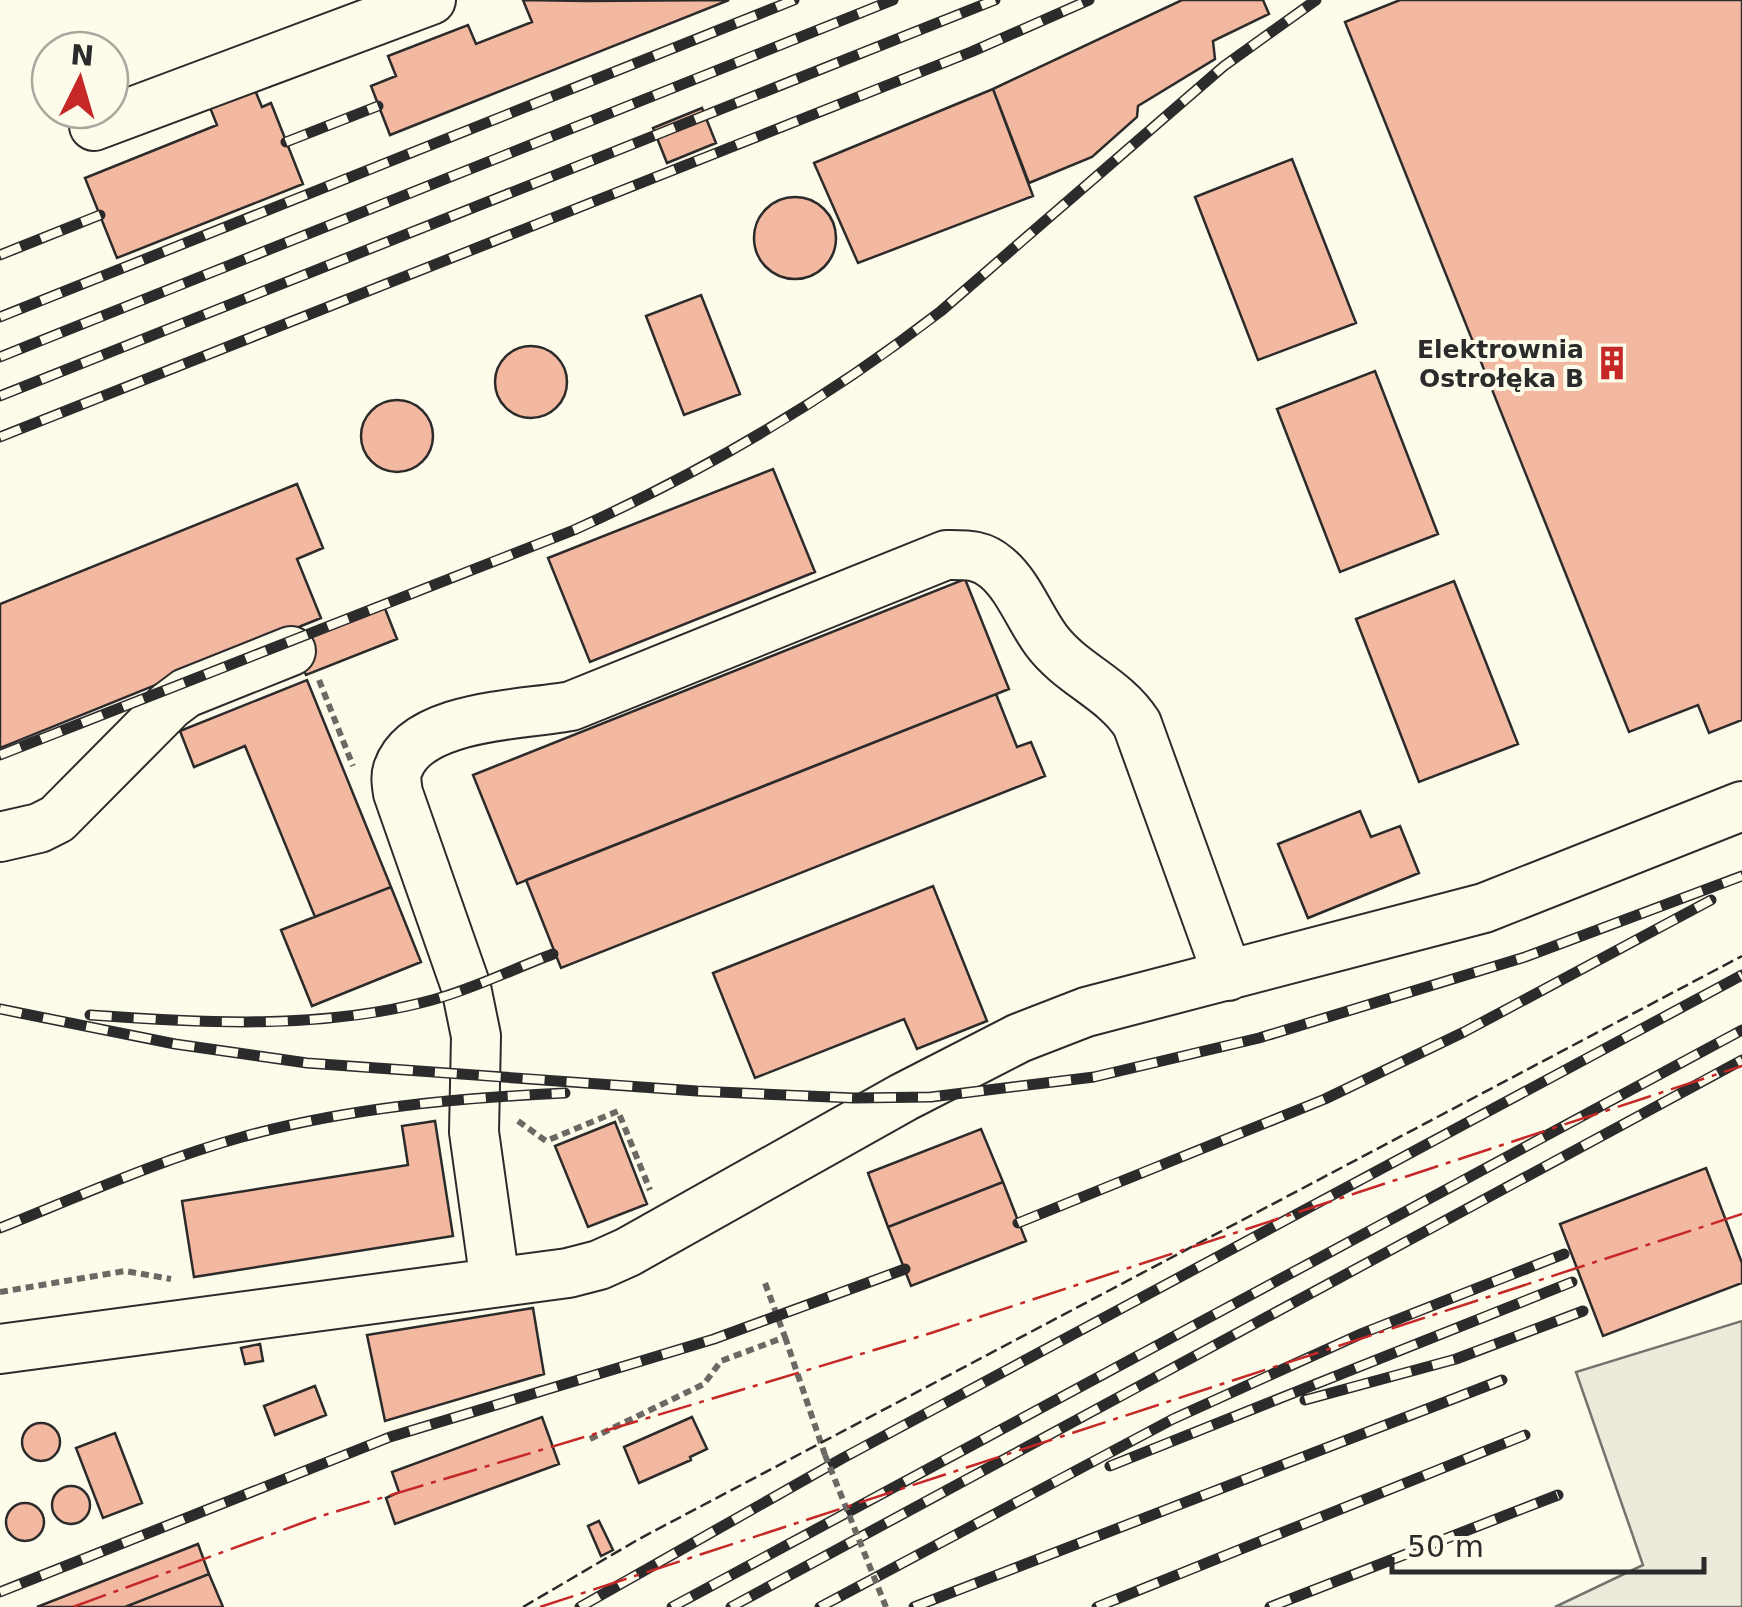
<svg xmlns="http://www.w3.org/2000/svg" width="1742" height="1607" font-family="'DejaVu Sans',sans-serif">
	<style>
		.green { fill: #ecebdb; stroke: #74746e; stroke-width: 2.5 }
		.building { fill: #f2b8a0; stroke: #2b2b2b; stroke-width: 2.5 }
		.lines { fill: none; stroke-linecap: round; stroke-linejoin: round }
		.minor-casing { stroke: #2b2b2b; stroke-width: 52 }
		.path { stroke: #6a6964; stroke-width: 6; stroke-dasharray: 8 5; stroke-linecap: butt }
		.minor { stroke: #fdfbea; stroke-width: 48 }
		.rail-casing { stroke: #2b2b2b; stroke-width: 11 }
		.rail { stroke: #fdfbea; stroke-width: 8; stroke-dasharray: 22; stroke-linecap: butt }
		.path-bridge { stroke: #6a6964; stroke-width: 6; stroke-dasharray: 8 5; stroke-linecap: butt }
		.fence { stroke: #2b2b2b; stroke-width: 2.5; stroke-dasharray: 12 5; stroke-linecap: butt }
		.power { stroke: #c62828; stroke-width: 2.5; stroke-dasharray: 35 8 5 8; stroke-linecap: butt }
		.labels { text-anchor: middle; stroke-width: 8; stroke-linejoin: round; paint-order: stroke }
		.poi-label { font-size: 25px; font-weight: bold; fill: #2b2b2b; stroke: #fdfbea; text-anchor: end }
	</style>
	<rect width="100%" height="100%" fill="#fdfbea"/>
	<!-- green -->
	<path class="green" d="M 1742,1321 L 1742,1607 L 1555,1607 L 1643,1565 L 1576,1372 Z"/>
	<!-- building -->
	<path class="building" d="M 523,0 L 586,1 L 729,0 L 390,135 L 371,86 L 396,76 L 388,56 L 468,25 L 476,44 L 532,22 Z
		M 1182,0 L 1263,0 L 1269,14 L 1213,41 L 1215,59 L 1138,106 L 1137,117 L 1092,157 L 1029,183 L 993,89 Z
		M 1400,0 L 1742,0 L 1742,720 L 1709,733 L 1698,705 L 1629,732 L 1345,22 Z
		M 252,83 L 262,107 L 271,103 L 303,184 L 117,258 L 85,178 L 217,125 L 207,100 Z
		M 993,89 L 1033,196 L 858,263 L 814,163 Z
		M 702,108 L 716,143 L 667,163 L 653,128 Z
		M 1292,159 L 1356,323 L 1258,360 L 1195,197 Z
		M754 238a41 41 0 1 1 82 0a41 41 0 1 1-82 0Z
		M 701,295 L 740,394 L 684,415 L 646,316 Z
		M495 382a36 36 0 1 1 72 0a36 36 0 1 1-72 0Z
		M 1375,371 L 1438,534 L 1340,572 L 1277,409 Z
		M361 436a36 36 0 1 1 72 0a36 36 0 1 1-72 0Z
		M 773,469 L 815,572 L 590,662 L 548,558 Z
		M 297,484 L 323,548 L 297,559 L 321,618 L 0,748 L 0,604 Z
		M 965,579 L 1009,689 L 517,884 L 473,775 Z
		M 1454,581 L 1518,744 L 1419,782 L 1356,619 Z
		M 384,606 L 397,639 L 306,675 L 292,643 Z
		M 307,680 L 391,887 L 315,917 L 245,746 L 194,767 L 180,731 Z
		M 996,694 L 1017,747 L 1031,742 L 1045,776 L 561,968 L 526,880 Z
		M 1360,811 L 1371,837 L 1400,826 L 1419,873 L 1308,918 L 1278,844 Z
		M 933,886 L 987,1021 L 917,1049 L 904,1019 L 755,1078 L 713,973 Z
		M 391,887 L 421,962 L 312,1006 L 281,930 Z
		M 435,1121 L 453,1236 L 194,1277 L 182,1201 L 408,1165 L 402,1126 Z
		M 615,1122 L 647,1204 L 588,1227 L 555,1146 Z
		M 981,1129 L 1003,1182 L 888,1227 L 868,1173 Z
		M 1706,1168 L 1742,1263 L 1742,1283 L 1603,1336 L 1560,1224 Z
		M 1003,1182 L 1026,1241 L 911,1286 L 888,1227 Z
		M 533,1308 L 544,1374 L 385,1421 L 367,1335 Z
		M 260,1344 L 263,1361 L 245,1364 L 241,1348 Z
		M 315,1386 L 326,1415 L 275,1435 L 264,1406 Z
		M 542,1417 L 559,1464 L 395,1524 L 386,1498 L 399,1492 L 392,1472 Z
		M 692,1417 L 707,1449 L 690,1457 L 691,1460 L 639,1483 L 624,1447 Z
		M22 1442a19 19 0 1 1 38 0a19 19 0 1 1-38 0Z
		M 115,1433 L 142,1503 L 103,1518 L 76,1448 Z
		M52 1505a19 19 0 1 1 38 0a19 19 0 1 1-38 0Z
		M6 1522a19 19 0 1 1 38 0a19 19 0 1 1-38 0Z
		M 599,1521 L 613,1550 L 601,1556 L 588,1526 Z
		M 198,1544 L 209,1574 L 125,1607 L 37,1607 Z
		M 209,1574 L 223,1607 L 125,1607 Z"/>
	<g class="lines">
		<!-- minor casing -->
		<g class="minor-casing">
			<path id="minor" d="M 94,126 L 431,0
				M 0,837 L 39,828 L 57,819 L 170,705 L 186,693 L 291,651
				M 495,1282 L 474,1132 L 476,1036 L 466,987 L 398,793 C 397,786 395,776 398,769 C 417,714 525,715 571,706 L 946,555 C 967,555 981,554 997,568 C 1019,587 1029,617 1046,640 C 1071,674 1114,688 1137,724 L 1228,976
				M 0,1349 L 568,1273 L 599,1265 L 628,1252 L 904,1097 L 1019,1038 L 1086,1012 L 1484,908 L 1742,806"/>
		</g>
		<!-- path -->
		<path class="path" d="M 319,680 L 353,766
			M 518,1121 L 546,1141 L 618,1111 L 650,1190
			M 0,1292 L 125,1271 L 171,1279
			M 785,1337 L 825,1455
			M 590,1439 L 704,1384 L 721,1361 L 785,1337 L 765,1283"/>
		<!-- minor -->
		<use href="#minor" class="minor"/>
		<!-- rail casing -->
		<g class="rail-casing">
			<path id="rail" d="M 286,142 L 378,106
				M 0,255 L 100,215
				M 0,317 L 794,0
				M 0,357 L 893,0
				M 0,396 L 995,0
				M 0,437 L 971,52 L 1089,0
				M 0,755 L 574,530 C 705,471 827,399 941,311 L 1224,66 L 1316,0
				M 0,1009 L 175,1044 L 307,1063 L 697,1091 L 854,1098 L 931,1097 L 1094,1077 L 1259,1038 L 1525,957 L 1742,876
				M 90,1015 C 202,1023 322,1030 432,1000 C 473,989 513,969 553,954
				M 1018,1223 L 1325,1099 L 1464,1032 L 1711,900
				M 0,1228 C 80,1196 159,1160 242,1137 C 347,1108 456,1098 565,1093
				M 1305,1400 L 1456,1359 L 1583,1311
				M 1110,1466 L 1572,1282
				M 0,1592 L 390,1437 L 714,1339 L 905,1269
				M 580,1607 L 843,1458 L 1742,975
				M 672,1607 L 1742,1030
				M 731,1607 L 1742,1060
				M 820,1607 L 1173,1419 L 1363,1333 L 1564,1254
				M 914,1607 L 1502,1380
				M 1097,1607 L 1525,1435
				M 1270,1607 L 1558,1495"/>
		</g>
		<!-- rail -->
		<use href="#rail" class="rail"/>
		<!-- path-bridge -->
		<path class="path-bridge" d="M 825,1455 L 886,1607"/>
		<!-- fence -->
		<path class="fence" d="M 523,1607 L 639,1539 L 1742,956"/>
		<!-- power -->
		<path class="power" d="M 73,1607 L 321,1516 L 931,1333 L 1742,1066
			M 540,1607 L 1742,1214"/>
	</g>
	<!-- icons -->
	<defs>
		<g id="building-bare" transform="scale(2.7)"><path d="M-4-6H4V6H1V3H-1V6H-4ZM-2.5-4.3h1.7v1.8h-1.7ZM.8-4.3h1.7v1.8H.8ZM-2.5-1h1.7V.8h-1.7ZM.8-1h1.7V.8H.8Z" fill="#c62828" stroke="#fdfbea" stroke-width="2.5" paint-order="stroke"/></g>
	</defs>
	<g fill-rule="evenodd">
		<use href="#building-bare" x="1612" y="363"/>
	</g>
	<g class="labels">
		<!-- poi labels -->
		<g class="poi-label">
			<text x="1584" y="358">Elektrownia<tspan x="1584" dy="29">Ostrołęka B</tspan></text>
		</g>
	</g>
	<!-- north arrow -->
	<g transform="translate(80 80) rotate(5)"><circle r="48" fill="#fdfbea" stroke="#a9a89e" stroke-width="2.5"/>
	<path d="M0-8L18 38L0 25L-18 38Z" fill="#c62828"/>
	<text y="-15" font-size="28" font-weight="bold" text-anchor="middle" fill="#2b2b2b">N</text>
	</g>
	<!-- scale -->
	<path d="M1392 1557v15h312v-15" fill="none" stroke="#2b2b2b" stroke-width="5"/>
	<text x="1407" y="1557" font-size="30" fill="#2b2b2b" stroke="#fdfbea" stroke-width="8" paint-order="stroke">50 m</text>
</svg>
